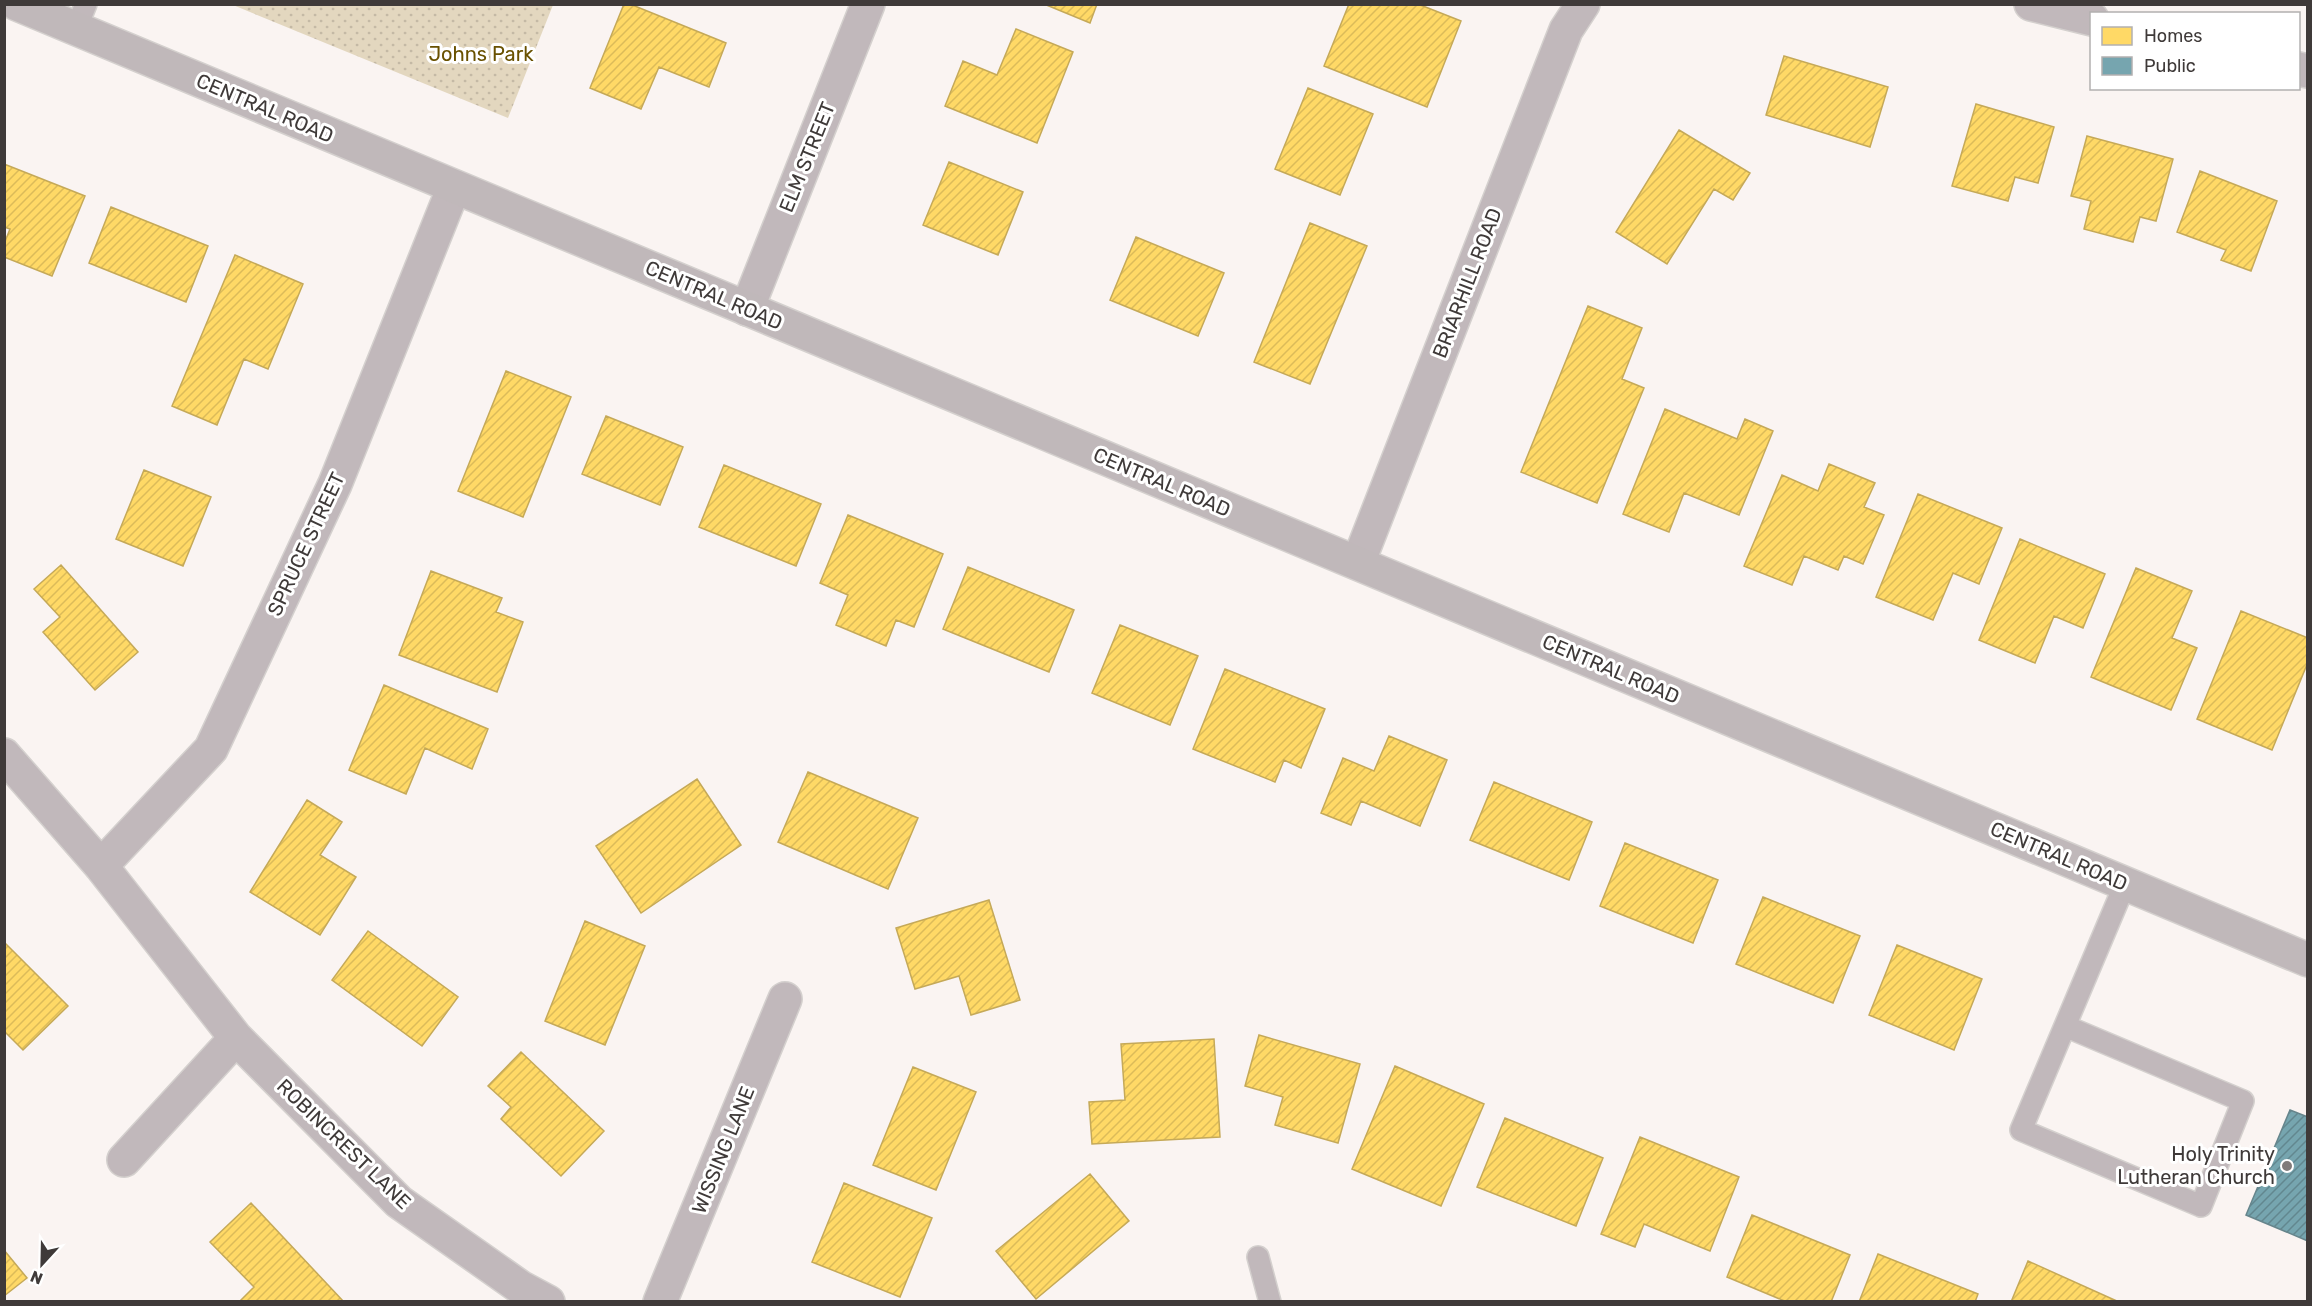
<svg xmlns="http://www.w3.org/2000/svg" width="2312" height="1306" font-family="Rubik,sans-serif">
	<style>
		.park { fill: url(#park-dots) }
		.homes { fill: url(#homes-hatch); stroke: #c5a958; stroke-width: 1.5 }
		.public { fill: url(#public-hatch); stroke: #66858c; stroke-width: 1.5 }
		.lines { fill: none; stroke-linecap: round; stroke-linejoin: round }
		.lane-casing { stroke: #d4d0ce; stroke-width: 24 }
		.street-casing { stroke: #d4d0ce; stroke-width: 36 }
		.secondary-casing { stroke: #d4d0ce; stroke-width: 36 }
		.lane { stroke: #c1b8bb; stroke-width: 21 }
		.street { stroke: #c1b8bb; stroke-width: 33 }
		.secondary { stroke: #c0b8ba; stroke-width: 33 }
		.poi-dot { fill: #807b7a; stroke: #fff; stroke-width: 2 }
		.labels { text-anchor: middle; stroke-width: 6; stroke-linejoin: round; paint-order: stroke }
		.park-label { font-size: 20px; fill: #695100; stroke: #fff }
		.street-label { font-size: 20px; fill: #3f3a39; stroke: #fff }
		.poi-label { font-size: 20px; fill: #3f3a39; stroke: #fff; text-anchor: end }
	</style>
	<defs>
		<pattern id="park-dots" width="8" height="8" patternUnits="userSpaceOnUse" patternTransform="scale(1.5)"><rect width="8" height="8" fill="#e3d7bf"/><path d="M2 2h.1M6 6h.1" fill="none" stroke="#c4b9a5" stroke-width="1.8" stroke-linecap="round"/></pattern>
		<pattern id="homes-hatch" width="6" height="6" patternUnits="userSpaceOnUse" patternTransform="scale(1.5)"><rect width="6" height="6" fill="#ffd966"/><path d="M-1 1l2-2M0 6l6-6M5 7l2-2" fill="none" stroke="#dcbb59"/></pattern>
		<pattern id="public-hatch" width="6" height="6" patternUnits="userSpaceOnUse" patternTransform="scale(1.5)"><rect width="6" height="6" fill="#76a5af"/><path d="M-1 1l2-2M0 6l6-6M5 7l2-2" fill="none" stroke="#62878f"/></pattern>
	</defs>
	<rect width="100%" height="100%" fill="#faf4f2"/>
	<!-- park -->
	<path class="park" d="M 233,5 L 553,4 L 553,5 L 508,118 Z"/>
	<!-- homes -->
	<path class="homes" d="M 624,4 L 630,4 L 726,43 L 709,87 L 659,67 L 641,109 L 590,88 Z
		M 1044,4 L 1097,4 L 1090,23 Z
		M 1349,4 L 1418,4 L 1461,21 L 1427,107 L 1324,66 Z
		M 1016,29 L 1073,52 L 1037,143 L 945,106 L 963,61 L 997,75 Z
		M 1784,56 L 1888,87 L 1870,147 L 1766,115 Z
		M 1308,88 L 1373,114 L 1340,195 L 1275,169 Z
		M 1976,104 L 2054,127 L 2038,183 L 2015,177 L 2008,201 L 1952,186 Z
		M 1679,130 L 1750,173 L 1733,200 L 1714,189 L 1667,264 L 1616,232 Z
		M 2087,136 L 2173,159 L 2156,221 L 2140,217 L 2133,242 L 2084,229 L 2091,201 L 2071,196 Z
		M 949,162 L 1023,192 L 998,255 L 923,225 Z
		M 4,164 L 85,196 L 52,276 L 4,257 L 4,244 L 10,229 L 4,227 Z
		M 2200,171 L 2277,201 L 2251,271 L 2221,260 L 2226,250 L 2177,232 Z
		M 111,207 L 208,246 L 186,302 L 89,263 Z
		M 1310,223 L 1367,246 L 1310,384 L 1254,362 Z
		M 1136,237 L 1224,273 L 1198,336 L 1110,300 Z
		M 235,255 L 303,284 L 268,369 L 244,359 L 217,425 L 172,406 Z
		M 1588,306 L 1642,328 L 1622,379 L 1644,388 L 1597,503 L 1521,472 Z
		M 506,371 L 571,397 L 523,517 L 458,491 Z
		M 1665,409 L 1737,439 L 1745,419 L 1773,431 L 1739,515 L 1684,493 L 1669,532 L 1623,514 Z
		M 606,416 L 683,447 L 660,505 L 582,474 Z
		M 1829,464 L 1875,483 L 1864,507 L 1884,515 L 1863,564 L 1844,556 L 1838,570 L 1804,556 L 1792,585 L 1744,566 L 1782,475 L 1818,491 Z
		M 724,465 L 821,504 L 796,566 L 699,527 Z
		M 144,470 L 211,497 L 183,566 L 116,539 Z
		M 1918,494 L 2002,528 L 1979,584 L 1953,573 L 1933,620 L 1876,597 Z
		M 848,515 L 943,554 L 914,627 L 896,620 L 886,646 L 836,625 L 848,595 L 820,583 Z
		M 2020,539 L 2105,574 L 2083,628 L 2054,616 L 2035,663 L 1979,640 Z
		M 61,565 L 138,652 L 95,690 L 43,632 L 60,617 L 34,589 Z
		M 968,567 L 1074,610 L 1049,672 L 943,629 Z
		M 2136,568 L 2192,591 L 2172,638 L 2197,648 L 2171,710 L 2091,677 Z
		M 431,571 L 502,598 L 496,612 L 523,622 L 497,692 L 399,655 Z
		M 2241,611 L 2308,638 L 2308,662 L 2272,750 L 2197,719 Z
		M 1120,625 L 1198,656 L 1170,725 L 1092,693 Z
		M 1225,669 L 1325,709 L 1301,768 L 1284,760 L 1275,782 L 1193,749 Z
		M 384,685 L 488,729 L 472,769 L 425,748 L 406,794 L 349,770 Z
		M 1389,736 L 1447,760 L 1420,826 L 1361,801 L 1351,825 L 1321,813 L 1343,758 L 1374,771 Z
		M 808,772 L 918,818 L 888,889 L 778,842 Z
		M 697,779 L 741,845 L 641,913 L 596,846 Z
		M 1494,782 L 1592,822 L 1569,880 L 1470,840 Z
		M 307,800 L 342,822 L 320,855 L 356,877 L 320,935 L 250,892 Z
		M 1625,843 L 1718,880 L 1693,943 L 1600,906 Z
		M 1763,897 L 1860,936 L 1833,1003 L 1736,964 Z
		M 989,900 L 1020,1000 L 971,1015 L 959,976 L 915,989 L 896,928 Z
		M 585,921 L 645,946 L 605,1045 L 545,1021 Z
		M 368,931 L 458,997 L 422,1046 L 332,980 Z
		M 4,942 L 68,1006 L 23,1050 L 4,1031 Z
		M 1897,945 L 1982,979 L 1954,1050 L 1869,1015 Z
		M 1259,1035 L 1360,1064 L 1338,1143 L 1275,1125 L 1283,1097 L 1245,1086 Z
		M 1214,1039 L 1220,1137 L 1092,1144 L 1089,1102 L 1125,1100 L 1121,1044 Z
		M 521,1052 L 604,1131 L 561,1176 L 501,1119 L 511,1107 L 488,1086 Z
		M 1395,1066 L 1484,1104 L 1441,1206 L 1352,1169 Z
		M 913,1067 L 976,1092 L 936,1190 L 873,1165 Z
		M 1505,1118 L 1603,1158 L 1576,1226 L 1477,1187 Z
		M 1640,1137 L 1739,1177 L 1710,1251 L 1644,1224 L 1635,1247 L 1601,1234 Z
		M 1090,1174 L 1129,1221 L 1036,1299 L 996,1251 Z
		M 844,1183 L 932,1218 L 900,1297 L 812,1262 Z
		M 251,1203 L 344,1302 L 239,1302 L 254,1287 L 210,1242 Z
		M 1752,1215 L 1850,1255 L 1831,1302 L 1787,1302 L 1727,1277 Z
		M 4,1250 L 27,1278 L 4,1296 Z
		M 1878,1254 L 1978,1294 L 1975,1302 L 1859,1302 Z
		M 2028,1261 L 2119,1302 L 2011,1302 Z"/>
	<!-- public -->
	<path class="public" d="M 2290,1110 L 2308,1117 L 2308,1241 L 2246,1215 Z"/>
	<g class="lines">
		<!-- lane casing -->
		<g class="lane-casing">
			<path id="lane" d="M 76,29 L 86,4
				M 2065,1026 L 2243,1101 L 2201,1206 L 2021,1130 L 2125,884
				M 1258,1257 L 1270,1302"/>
		</g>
		<!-- street casing -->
		<g class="street-casing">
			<path id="street" d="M 2031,4 L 2092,19
				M 2298,69 L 2308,71
				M 747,309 L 868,4
				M 1358,563 L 1566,30 L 1583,4
				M 4,755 L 101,866 L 236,1038 L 399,1202 L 520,1287 L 548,1302
				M 101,866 L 211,749 L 335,484 L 454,187
				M 124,1160 L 236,1038
				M 660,1302 L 785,999"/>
		</g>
		<!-- secondary casing -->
		<g class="secondary-casing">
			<path id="secondary" d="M 17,4 L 2308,960"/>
		</g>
		<!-- lane -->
		<use href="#lane" class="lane"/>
		<!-- street -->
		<use href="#street" class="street"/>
		<!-- secondary -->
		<use href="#secondary" class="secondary"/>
	</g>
	<!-- markers -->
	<circle class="poi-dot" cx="2287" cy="1166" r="6"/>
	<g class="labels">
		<!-- park labels -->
		<g class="park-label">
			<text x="481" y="61">Johns Park</text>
		</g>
		<!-- street labels -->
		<g class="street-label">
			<text transform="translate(265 108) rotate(23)" y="7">CENTRAL ROAD</text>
			<text transform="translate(807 157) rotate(-68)" y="7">ELM STREET</text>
			<text transform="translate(1467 283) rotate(-69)" y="7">BRIARHILL ROAD</text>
			<text transform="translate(714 295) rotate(23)" y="7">CENTRAL ROAD</text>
			<text transform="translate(1162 482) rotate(23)" y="7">CENTRAL ROAD</text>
			<text transform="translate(306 544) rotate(-65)" y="7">SPRUCE STREET</text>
			<text transform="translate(1611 669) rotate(23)" y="7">CENTRAL ROAD</text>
			<text transform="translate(2059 856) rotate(23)" y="7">CENTRAL ROAD</text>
			<text transform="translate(344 1144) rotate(44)" y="7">ROBINCREST LANE</text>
			<text transform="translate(723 1150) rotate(-68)" y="7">WISSING LANE</text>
		</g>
		<!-- poi labels -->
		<g class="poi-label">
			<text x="2275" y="1161">Holy Trinity<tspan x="2275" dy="23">Lutheran Church</tspan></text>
		</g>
	</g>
	<!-- border -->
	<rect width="2312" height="1306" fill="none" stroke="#3f3a39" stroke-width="12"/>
	<!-- legend -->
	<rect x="2090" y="12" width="210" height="78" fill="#ffffff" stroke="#b2b0b0" stroke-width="1.5"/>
	<rect x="2102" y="27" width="30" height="18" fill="#ffd966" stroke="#b2b0b0" stroke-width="1.5"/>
	<text x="2144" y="42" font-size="18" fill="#3f3a39">Homes</text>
	<rect x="2102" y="57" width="30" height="18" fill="#76a5af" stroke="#b2b0b0" stroke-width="1.5"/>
	<text x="2144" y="72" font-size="18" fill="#3f3a39">Public</text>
	<!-- north arrow -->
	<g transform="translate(42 1264) rotate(202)" stroke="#ffffff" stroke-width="4.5" paint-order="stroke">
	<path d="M0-4.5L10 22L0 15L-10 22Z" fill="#3f3a39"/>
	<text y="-9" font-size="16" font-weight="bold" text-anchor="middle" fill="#3f3a39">N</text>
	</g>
</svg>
